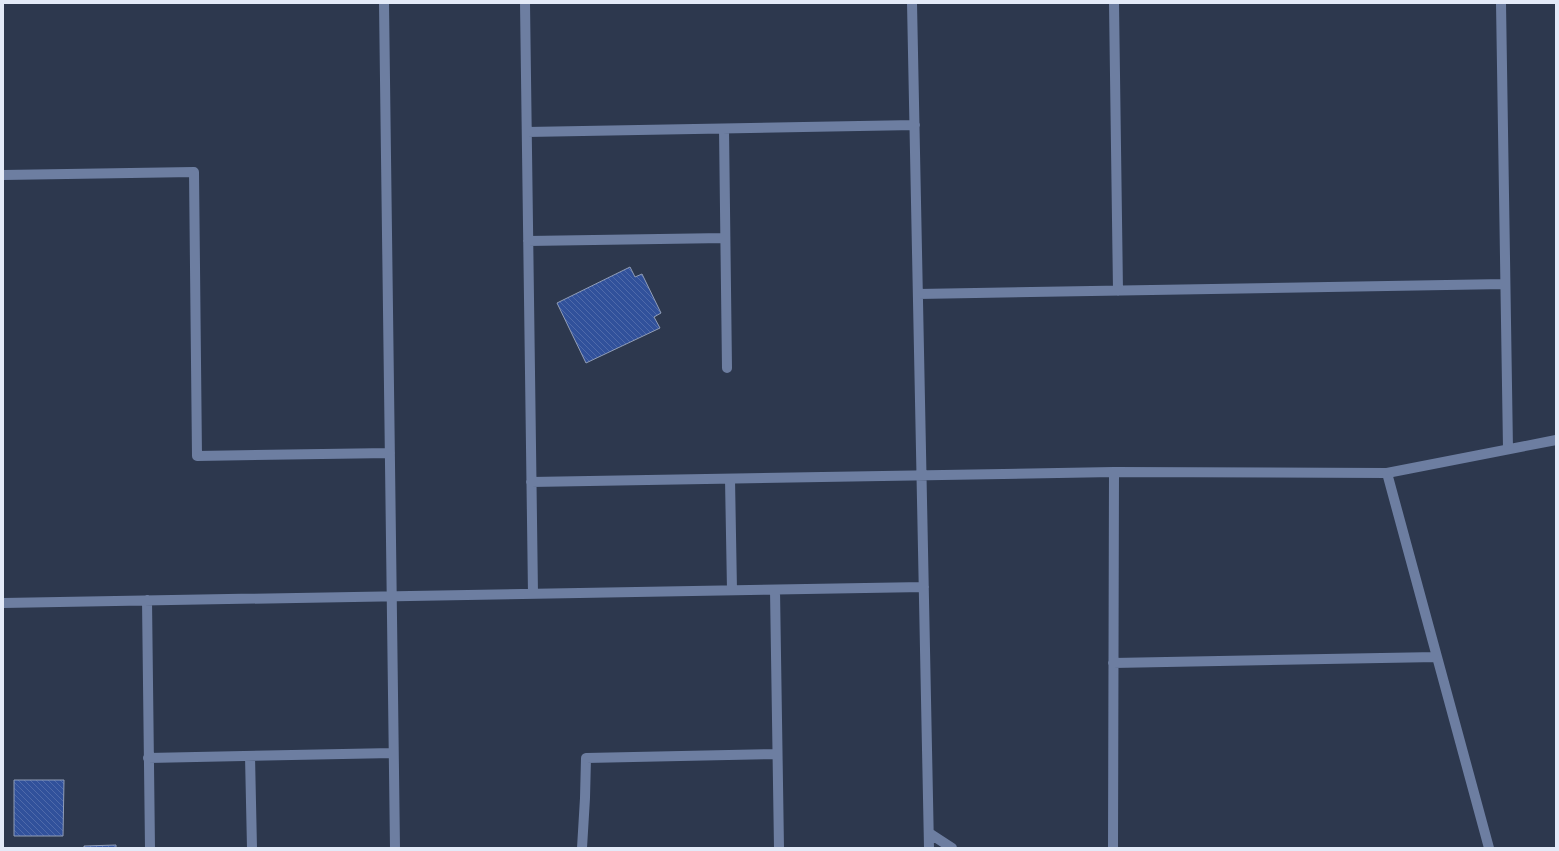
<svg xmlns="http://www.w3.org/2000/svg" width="1559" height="851" font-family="'Nunito Sans',sans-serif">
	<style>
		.building { fill: url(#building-back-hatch); stroke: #909db7 }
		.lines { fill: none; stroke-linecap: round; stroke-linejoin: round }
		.minor { stroke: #6d7ea1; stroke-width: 10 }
	</style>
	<defs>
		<pattern id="building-back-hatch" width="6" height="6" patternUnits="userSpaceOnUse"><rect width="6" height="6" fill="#31519b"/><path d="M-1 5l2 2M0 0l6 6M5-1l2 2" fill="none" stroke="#4f6aaa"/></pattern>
	</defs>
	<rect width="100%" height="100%" fill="#2d384e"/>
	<!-- building -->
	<path class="building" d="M 630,267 L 635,277 L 642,274 L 661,313 L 654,317 L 660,328 L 586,363 L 557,303 Z
		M 14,780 L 64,780 L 63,836 L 14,836 Z
		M 116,845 L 116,848 L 84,848 L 84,846 Z"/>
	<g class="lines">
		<!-- minor -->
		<path class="minor" d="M 384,3 L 395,848
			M 525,3 L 533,594
			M 912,3 L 929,848
			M 1114,3 L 1118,291
			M 1501,3 L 1508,449
			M 724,129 L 727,368
			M 527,132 L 915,125
			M 3,175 L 194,172 L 197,456 L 390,453
			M 528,241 L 725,238
			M 918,294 L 1505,284
			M 1387,473 L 1489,848
			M 730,479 L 732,590
			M 531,482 L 1114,472 L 1387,473 L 1556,440
			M 775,590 L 779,848
			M 147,600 L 150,848
			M 3,603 L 924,587
			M 1113,663 L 1437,657
			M 250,756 L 252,848
			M 148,758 L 393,753
			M 929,833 L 952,848
			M 582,848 L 585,798 L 586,758 L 777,754
			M 1113,848 L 1114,472"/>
	</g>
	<!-- border -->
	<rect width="1559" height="851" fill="none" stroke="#e3eaf8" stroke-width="8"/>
</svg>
